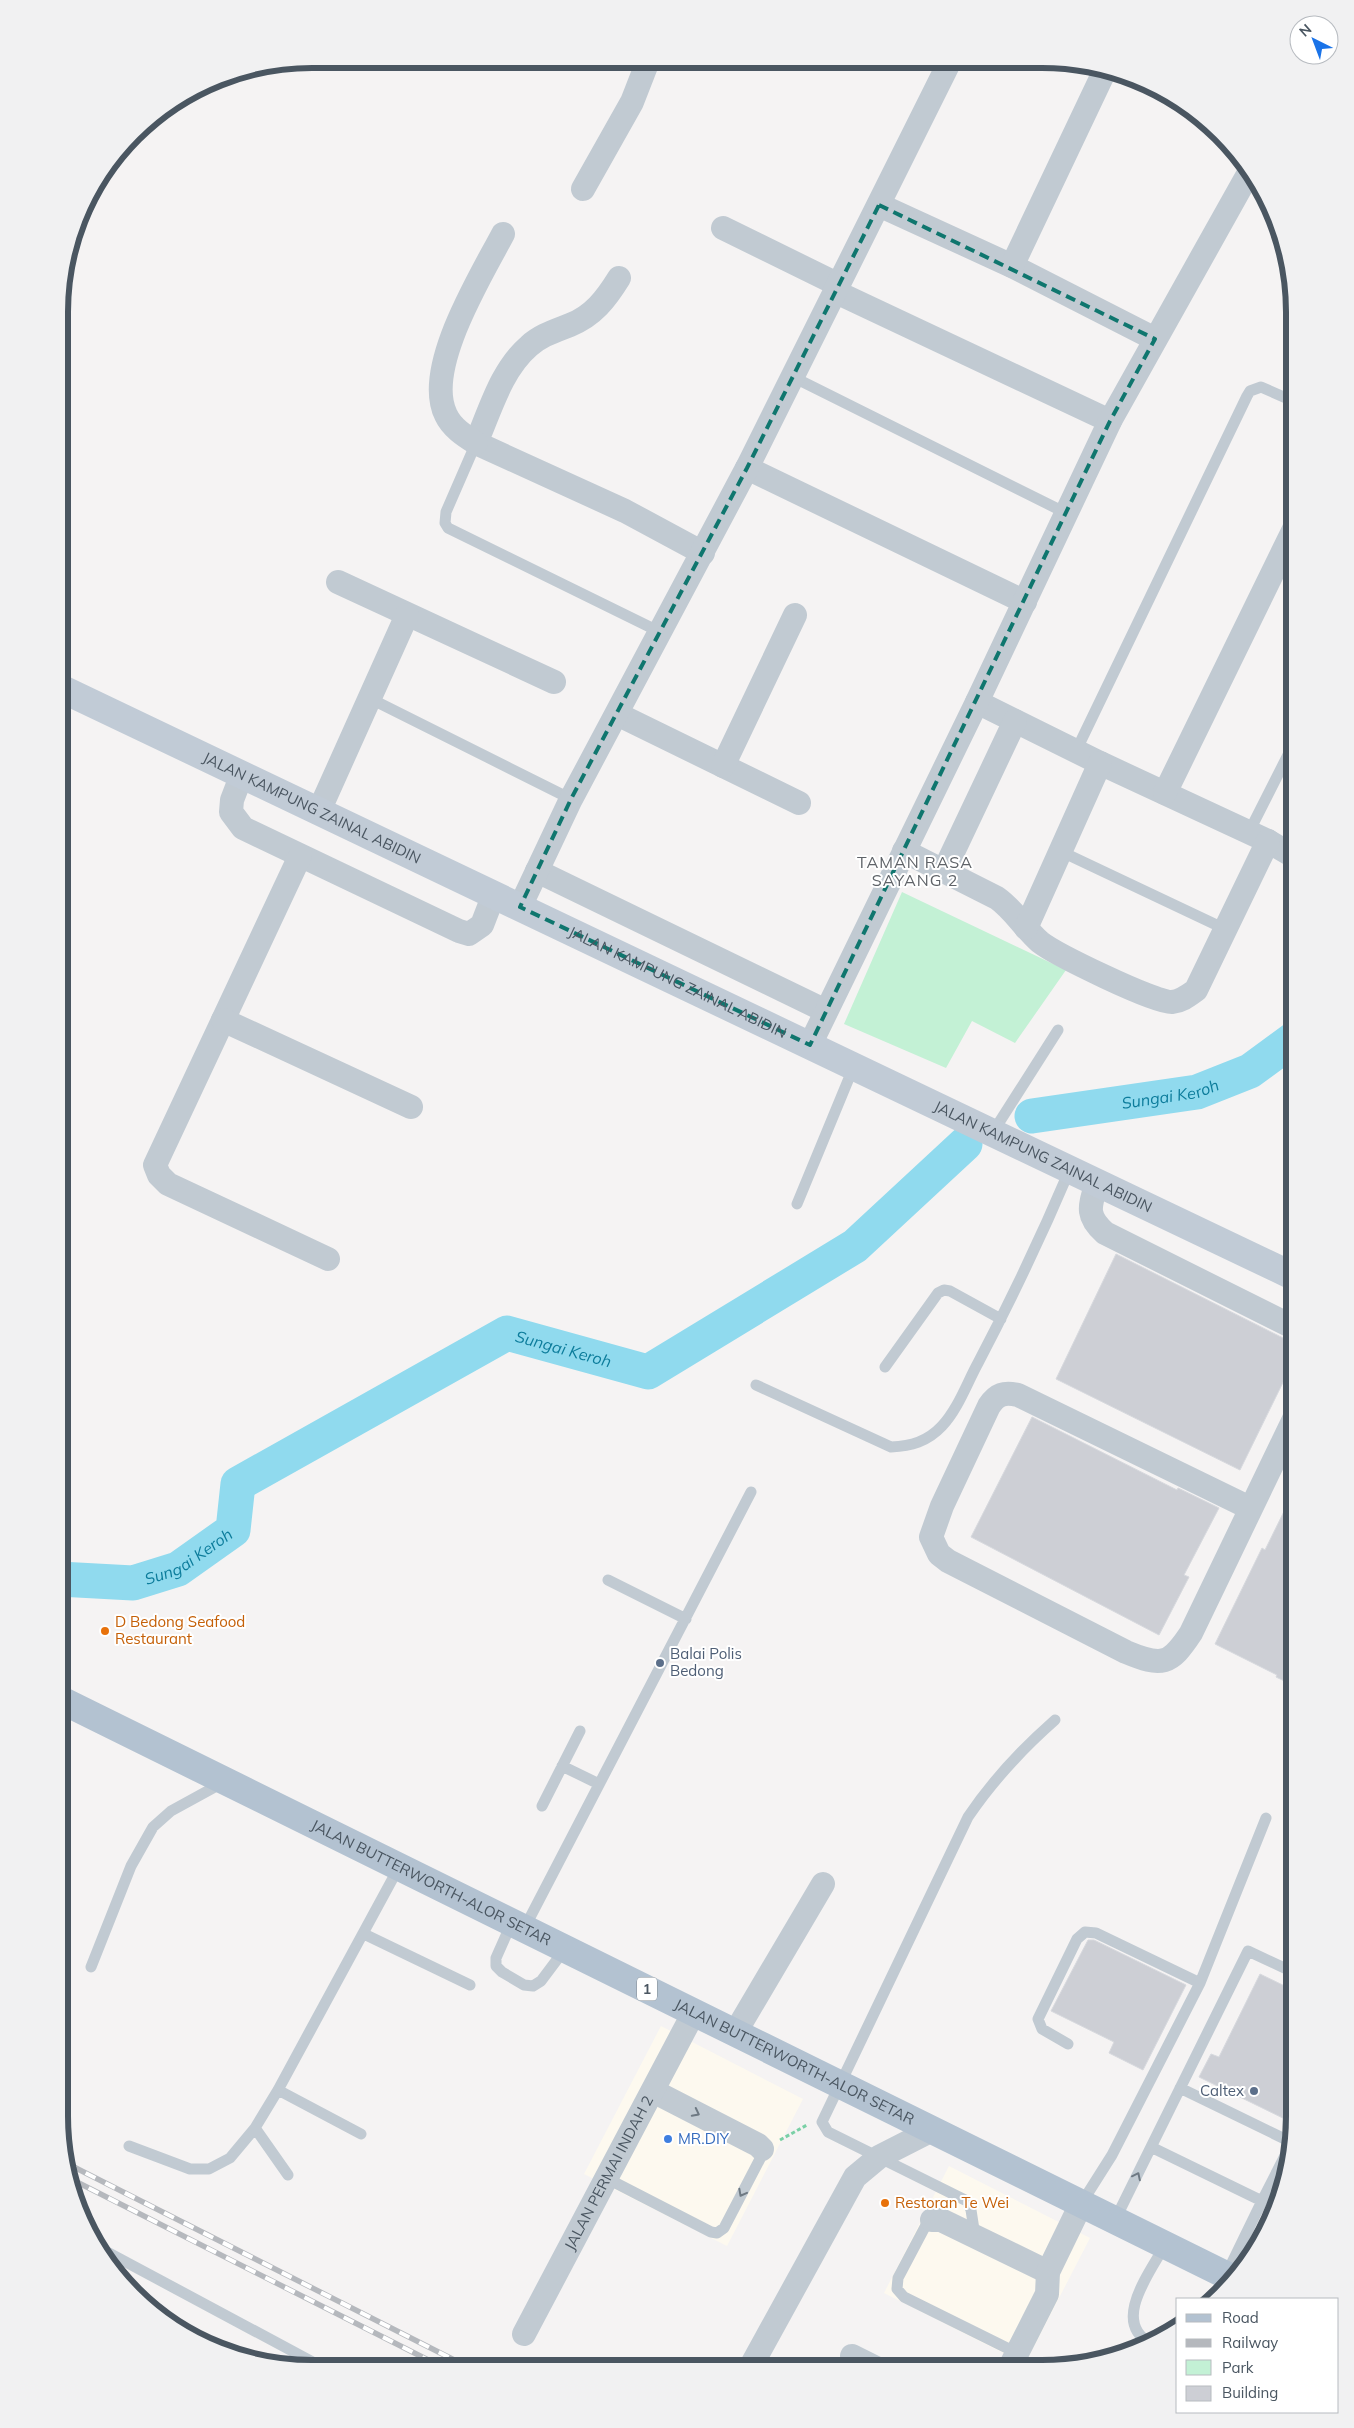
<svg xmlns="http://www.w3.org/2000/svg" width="1354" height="2428" font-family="Mulish,sans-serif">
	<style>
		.commercial { fill: #fdf9ef }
		.green { fill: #c3f1d5 }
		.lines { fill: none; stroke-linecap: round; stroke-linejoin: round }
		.river { stroke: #90daee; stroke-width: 35 }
		.building { fill: #cdcfd5; stroke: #d7d9de }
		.path { stroke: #7ad0a6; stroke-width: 3; stroke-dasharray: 4 2.5; stroke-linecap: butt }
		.lane { stroke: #c1cad2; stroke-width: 11 }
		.street { stroke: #c1cad2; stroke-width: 24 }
		.secondary { stroke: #c1cbd6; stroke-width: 28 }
		.primary { stroke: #b3c2d1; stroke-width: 28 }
		.rail-casing { stroke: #b5b8bd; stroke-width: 5.5 }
		.rail { stroke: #fff; stroke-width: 4; stroke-dasharray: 11; stroke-linecap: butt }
		.oneway { stroke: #6e7983 }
		.marked { fill: none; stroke: #0f766e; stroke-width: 4; stroke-dasharray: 10 6; stroke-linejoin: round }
		.food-dot { fill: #e8710a; stroke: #fff; stroke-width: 2 }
		.service-dot { fill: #5c6f8a; stroke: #fff; stroke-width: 2 }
		.shop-dot { fill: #3f7fe0; stroke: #fff; stroke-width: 2 }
		.labels { text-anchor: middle; stroke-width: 4; stroke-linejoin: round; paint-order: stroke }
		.shield { fill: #fff; stroke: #808990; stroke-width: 1 }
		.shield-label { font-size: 14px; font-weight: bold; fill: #4a5661 }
		.street-label { font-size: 15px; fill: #4a5661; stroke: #fff }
		.food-label { font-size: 15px; fill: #c56008; stroke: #fff; text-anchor: start }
		.service-label { font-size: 15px; fill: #4e5e75; stroke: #fff; text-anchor: start }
		.shop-label { font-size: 15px; fill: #366cbe; stroke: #fff; text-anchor: start }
		.neighbourhood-label { font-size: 16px; letter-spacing: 1px; fill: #5f6368; stroke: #fff }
		.water-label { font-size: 16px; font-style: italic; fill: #0c7c9b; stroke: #fff }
		.rim { fill: none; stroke: #4a5661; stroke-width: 6 }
	</style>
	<rect width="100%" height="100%" fill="#f5f3f3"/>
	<!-- commercial -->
	<path class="commercial" d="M 661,2026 L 803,2099 L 727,2246 L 584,2174 Z
		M 949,2166 L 1090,2238 L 1025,2364 L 884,2293 Z"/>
	<!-- green -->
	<path class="green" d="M 902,892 L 1066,970 L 1015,1043 L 972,1021 L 946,1068 L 844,1024 Z"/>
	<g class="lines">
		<!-- river -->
		<g class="river">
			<path id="s1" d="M 1032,1116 L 1197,1092 L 1250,1071 L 1295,1038"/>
			<path id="s2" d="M 59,1579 L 133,1583 L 178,1569 L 233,1530 L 238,1484 L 507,1333 L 648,1372 L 855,1246 L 965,1144"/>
		</g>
	</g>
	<!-- building -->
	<path class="building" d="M 1116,1254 L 1295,1344 L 1295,1358 L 1240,1470 L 1056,1379 Z
		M 1032,1417 L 1177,1490 L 1178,1488 L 1219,1508 L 1184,1575 L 1189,1577 L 1159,1635 L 971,1537 Z
		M 1295,1489 L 1295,1686 L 1276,1677 L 1277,1675 L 1215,1644 L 1262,1548 L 1265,1550 Z
		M 1088,1940 L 1094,1940 L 1186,1985 L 1143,2070 L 1109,2053 L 1114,2042 L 1051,2011 Z
		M 1260,1974 L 1295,1991 L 1295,2124 L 1199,2077 L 1211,2054 L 1219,2057 Z"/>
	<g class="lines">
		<!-- path -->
		<path class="path" d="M 780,2140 L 807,2125"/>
		<!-- lane -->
		<path class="lane" d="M 793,377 L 1066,513
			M 476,443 L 446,512 L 445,523 L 448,528 L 658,631
			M 369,698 L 571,799
			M 1076,751 L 1247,396 L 1250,391 L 1261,387 L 1295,402
			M 1249,832 L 1295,741
			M 1060,851 L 1225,929
			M 993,1132 L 1058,1030
			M 797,1204 L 854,1066
			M 885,1367 L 938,1293 L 944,1290 L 950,1291 L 1001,1319
			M 756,1385 L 891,1447 C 911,1446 927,1442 942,1426 C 958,1409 967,1383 978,1363 C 1011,1300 1042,1235 1070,1169
			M 608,1580 L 686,1619
			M 562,1766 L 599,1784
			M 542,1806 L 580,1731
			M 512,1922 L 496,1958 L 496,1966 L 502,1972 L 524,1985 L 533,1986 L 541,1981 L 565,1949
			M 524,1929 L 751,1492
			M 364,1934 L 470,1985
			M 91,1967 L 131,1866 L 153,1827 L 171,1811 L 224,1782
			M 1068,2044 L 1042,2029 L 1038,2019 L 1077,1939 L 1085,1932 L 1096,1933 L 1200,1983
			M 1180,2088 L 1291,2142
			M 278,2090 L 361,2134
			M 255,2128 L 288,2175
			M 129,2146 L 190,2169 L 209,2169 L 230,2158 L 255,2128 L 278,2090 L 399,1867
			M 1151,2147 L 1248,1951 L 1295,1973
			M 606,2178 L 711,2232 L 717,2233 L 724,2228 L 762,2155 L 762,2149
			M 1262,2201 L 1294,2138
			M 1081,2204 L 1112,2155 L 1200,1983 L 1266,1818
			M 932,2220 L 926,2225 L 898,2278 L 897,2289 L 904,2297 L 1017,2353
			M 1115,2220 L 1151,2147 L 1262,2201 L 1226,2275
			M 975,2236 L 971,2210 L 967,2201 L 828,2132 L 822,2122 L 968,1817 C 993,1780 1021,1750 1055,1720
			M 96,2246 L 322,2367
			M 1151,2343 C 1110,2323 1151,2271 1165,2245"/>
		<!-- street -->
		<g class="street">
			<path d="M 583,189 L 632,102 L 648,61"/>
			<path d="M 879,205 L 1012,266 L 1155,339"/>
			<path d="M 723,228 L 839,285"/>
			<path d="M 1012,266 L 1106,68"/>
			<path d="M 619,278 C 606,299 593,316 570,325 C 555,331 541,335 529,346 C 501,370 490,411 476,443 L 625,511 L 703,553"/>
			<path d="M 836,292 L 1110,421"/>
			<path d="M 476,443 C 465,436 452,428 446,415 C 423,369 481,276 503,234"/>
			<path d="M 747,468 L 1025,602"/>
			<path d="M 338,582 L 554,682"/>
			<path d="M 977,702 L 1100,763 L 1268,841 L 1295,857"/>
			<path d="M 617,714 L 799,803"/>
			<path d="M 723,766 L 795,615"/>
			<path d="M 242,774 L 232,800 L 231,812 L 243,828 L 459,931 L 469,934 L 482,925 L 494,894"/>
			<path d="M 1165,793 L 1295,527"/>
			<path d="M 319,811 L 407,615"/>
			<path d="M 904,851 L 997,898 C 1014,910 1024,928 1040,942 C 1055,954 1155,1003 1172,1002 C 1182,1001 1189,995 1196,990 L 1268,841"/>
			<path d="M 300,856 L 155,1165 L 159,1175 L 168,1184 L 328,1259"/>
			<path d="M 537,871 L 826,1011"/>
			<path d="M 944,871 L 1015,721"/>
			<path d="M 520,907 L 571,799 L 747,468 L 949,63"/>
			<path d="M 1026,928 L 1100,763"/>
			<path d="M 223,1020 L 411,1107"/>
			<path d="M 810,1045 L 977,702 L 1110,421 L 1251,169"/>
			<path d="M 1097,1182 C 1090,1206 1085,1215 1105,1233 L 1295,1328"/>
			<path d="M 1250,1508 L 1018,1395 C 1004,1392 997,1394 989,1406 L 942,1506 L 931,1537 L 939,1554 L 948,1561 L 1126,1652 C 1162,1667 1170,1665 1191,1633 L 1295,1417"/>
			<path d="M 735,2033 L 823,1884"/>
			<path d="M 653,2091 L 758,2145 L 762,2149"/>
			<path d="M 932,2220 L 941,2220 L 1048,2272"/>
			<path id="s3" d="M 524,2334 L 694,2012"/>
			<path d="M 852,2356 L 878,2369"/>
			<path d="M 750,2368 L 855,2177 L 879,2157 L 932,2130"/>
			<path d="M 1009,2369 L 1047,2294 L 1048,2272 L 1081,2204"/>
		</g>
		<!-- secondary -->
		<path class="secondary" id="s4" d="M 60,688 L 1295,1277"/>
		<!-- primary -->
		<path class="primary" id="s5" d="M 59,1699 L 1234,2279"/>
		<!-- rail casing -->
		<g class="rail-casing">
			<path id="rail" d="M 66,2163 L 470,2368
				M 69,2178 L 444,2368"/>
		</g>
		<!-- rail -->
		<use href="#rail" class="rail"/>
	</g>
	<!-- one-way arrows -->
	<defs><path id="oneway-chevron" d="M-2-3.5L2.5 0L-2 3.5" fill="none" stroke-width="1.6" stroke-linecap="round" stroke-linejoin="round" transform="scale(1.25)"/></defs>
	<g class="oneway">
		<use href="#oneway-chevron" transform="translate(696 2113) rotate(27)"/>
		<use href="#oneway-chevron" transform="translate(1137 2176) rotate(-64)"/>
		<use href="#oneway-chevron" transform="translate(742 2193) rotate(118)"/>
	</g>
	<!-- marked area -->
	<path class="marked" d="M 879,205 L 1155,339 L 1110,421 L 810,1045 L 520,907 L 571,799 L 747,468 Z"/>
	<!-- markers -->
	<g class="food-dot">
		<circle cx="105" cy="1631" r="5"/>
		<circle cx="885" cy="2203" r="5"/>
	</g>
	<g class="service-dot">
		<circle cx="660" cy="1663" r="5"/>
		<circle cx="1254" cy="2091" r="5"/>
	</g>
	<circle class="shop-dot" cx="668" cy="2139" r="5"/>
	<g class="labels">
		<!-- shield labels -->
		<rect class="shield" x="637" y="1977.5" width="20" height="23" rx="4"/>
		<g class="shield-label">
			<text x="647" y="1994">1</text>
		</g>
		<!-- street labels -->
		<g class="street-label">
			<text dy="5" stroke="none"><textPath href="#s4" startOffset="279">JALAN KAMPUNG ZAINAL ABIDIN</textPath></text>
			<text dy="5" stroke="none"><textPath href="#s4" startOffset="684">JALAN KAMPUNG ZAINAL ABIDIN</textPath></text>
			<text dy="5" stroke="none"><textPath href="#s4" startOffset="1089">JALAN KAMPUNG ZAINAL ABIDIN</textPath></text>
			<text dy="5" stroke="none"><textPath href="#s5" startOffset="415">JALAN BUTTERWORTH-ALOR SETAR</textPath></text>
			<text dy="5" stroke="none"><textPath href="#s5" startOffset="820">JALAN BUTTERWORTH-ALOR SETAR</textPath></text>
			<text dy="5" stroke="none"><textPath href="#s3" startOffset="182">JALAN PERMAI INDAH 2</textPath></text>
		</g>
		<!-- food labels -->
		<g class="food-label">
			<text x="115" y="1627">D Bedong Seafood<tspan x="115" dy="17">Restaurant</tspan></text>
			<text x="895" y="2208">Restoran Te Wei</text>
		</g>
		<!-- service labels -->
		<g class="service-label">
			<text x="670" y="1659">Balai Polis<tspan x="670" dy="17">Bedong</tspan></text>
			<text x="1244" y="2096" text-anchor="end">Caltex</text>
		</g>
		<!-- shop labels -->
		<g class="shop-label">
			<text x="678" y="2144">MR.DIY</text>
		</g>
		<!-- neighbourhood labels -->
		<g class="neighbourhood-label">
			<text x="915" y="868">TAMAN RASA<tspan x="915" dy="18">SAYANG 2</tspan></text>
		</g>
		<!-- water labels -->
		<g class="water-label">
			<text dy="6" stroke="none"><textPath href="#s1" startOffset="140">Sungai Keroh</textPath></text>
			<text dy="6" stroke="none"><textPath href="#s2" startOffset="602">Sungai Keroh</textPath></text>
			<text dy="6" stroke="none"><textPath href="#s2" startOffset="136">Sungai Keroh</textPath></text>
		</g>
	</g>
	<!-- crop -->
	<path d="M0 0H1354V2428H0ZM312 68H1042A244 244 0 0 1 1286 312V2116A244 244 0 0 1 1042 2360H312A244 244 0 0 1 68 2116V312A244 244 0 0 1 312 68Z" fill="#f1f1f2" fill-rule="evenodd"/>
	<path class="rim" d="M312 68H1042A244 244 0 0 1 1286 312V2116A244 244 0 0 1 1042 2360H312A244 244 0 0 1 68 2116V312A244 244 0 0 1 312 68Z"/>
	<!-- legend -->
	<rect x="1176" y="2298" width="162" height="115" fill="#ffffff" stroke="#b7bbc0"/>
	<rect x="1186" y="2314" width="25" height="8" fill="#b3c2d1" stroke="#b7bbc0"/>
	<text x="1222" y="2323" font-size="15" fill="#4a5661">Road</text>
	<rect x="1186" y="2339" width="25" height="8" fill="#b5b8bd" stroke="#b7bbc0"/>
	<text x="1222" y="2348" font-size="15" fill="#4a5661">Railway</text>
	<rect x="1186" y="2360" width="25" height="15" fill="#c3f1d5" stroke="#b7bbc0"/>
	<text x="1222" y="2373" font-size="15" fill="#4a5661">Park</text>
	<rect x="1186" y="2386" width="25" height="15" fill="#cdcfd5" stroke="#b7bbc0"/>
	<text x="1222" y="2398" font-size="15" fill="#4a5661">Building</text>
	<!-- north arrow -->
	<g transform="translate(1314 40) rotate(318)"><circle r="24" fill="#ffffff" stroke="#b7bbc0"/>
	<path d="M0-4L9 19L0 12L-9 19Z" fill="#1a73e8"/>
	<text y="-8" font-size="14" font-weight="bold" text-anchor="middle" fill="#4a5661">N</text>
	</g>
</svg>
